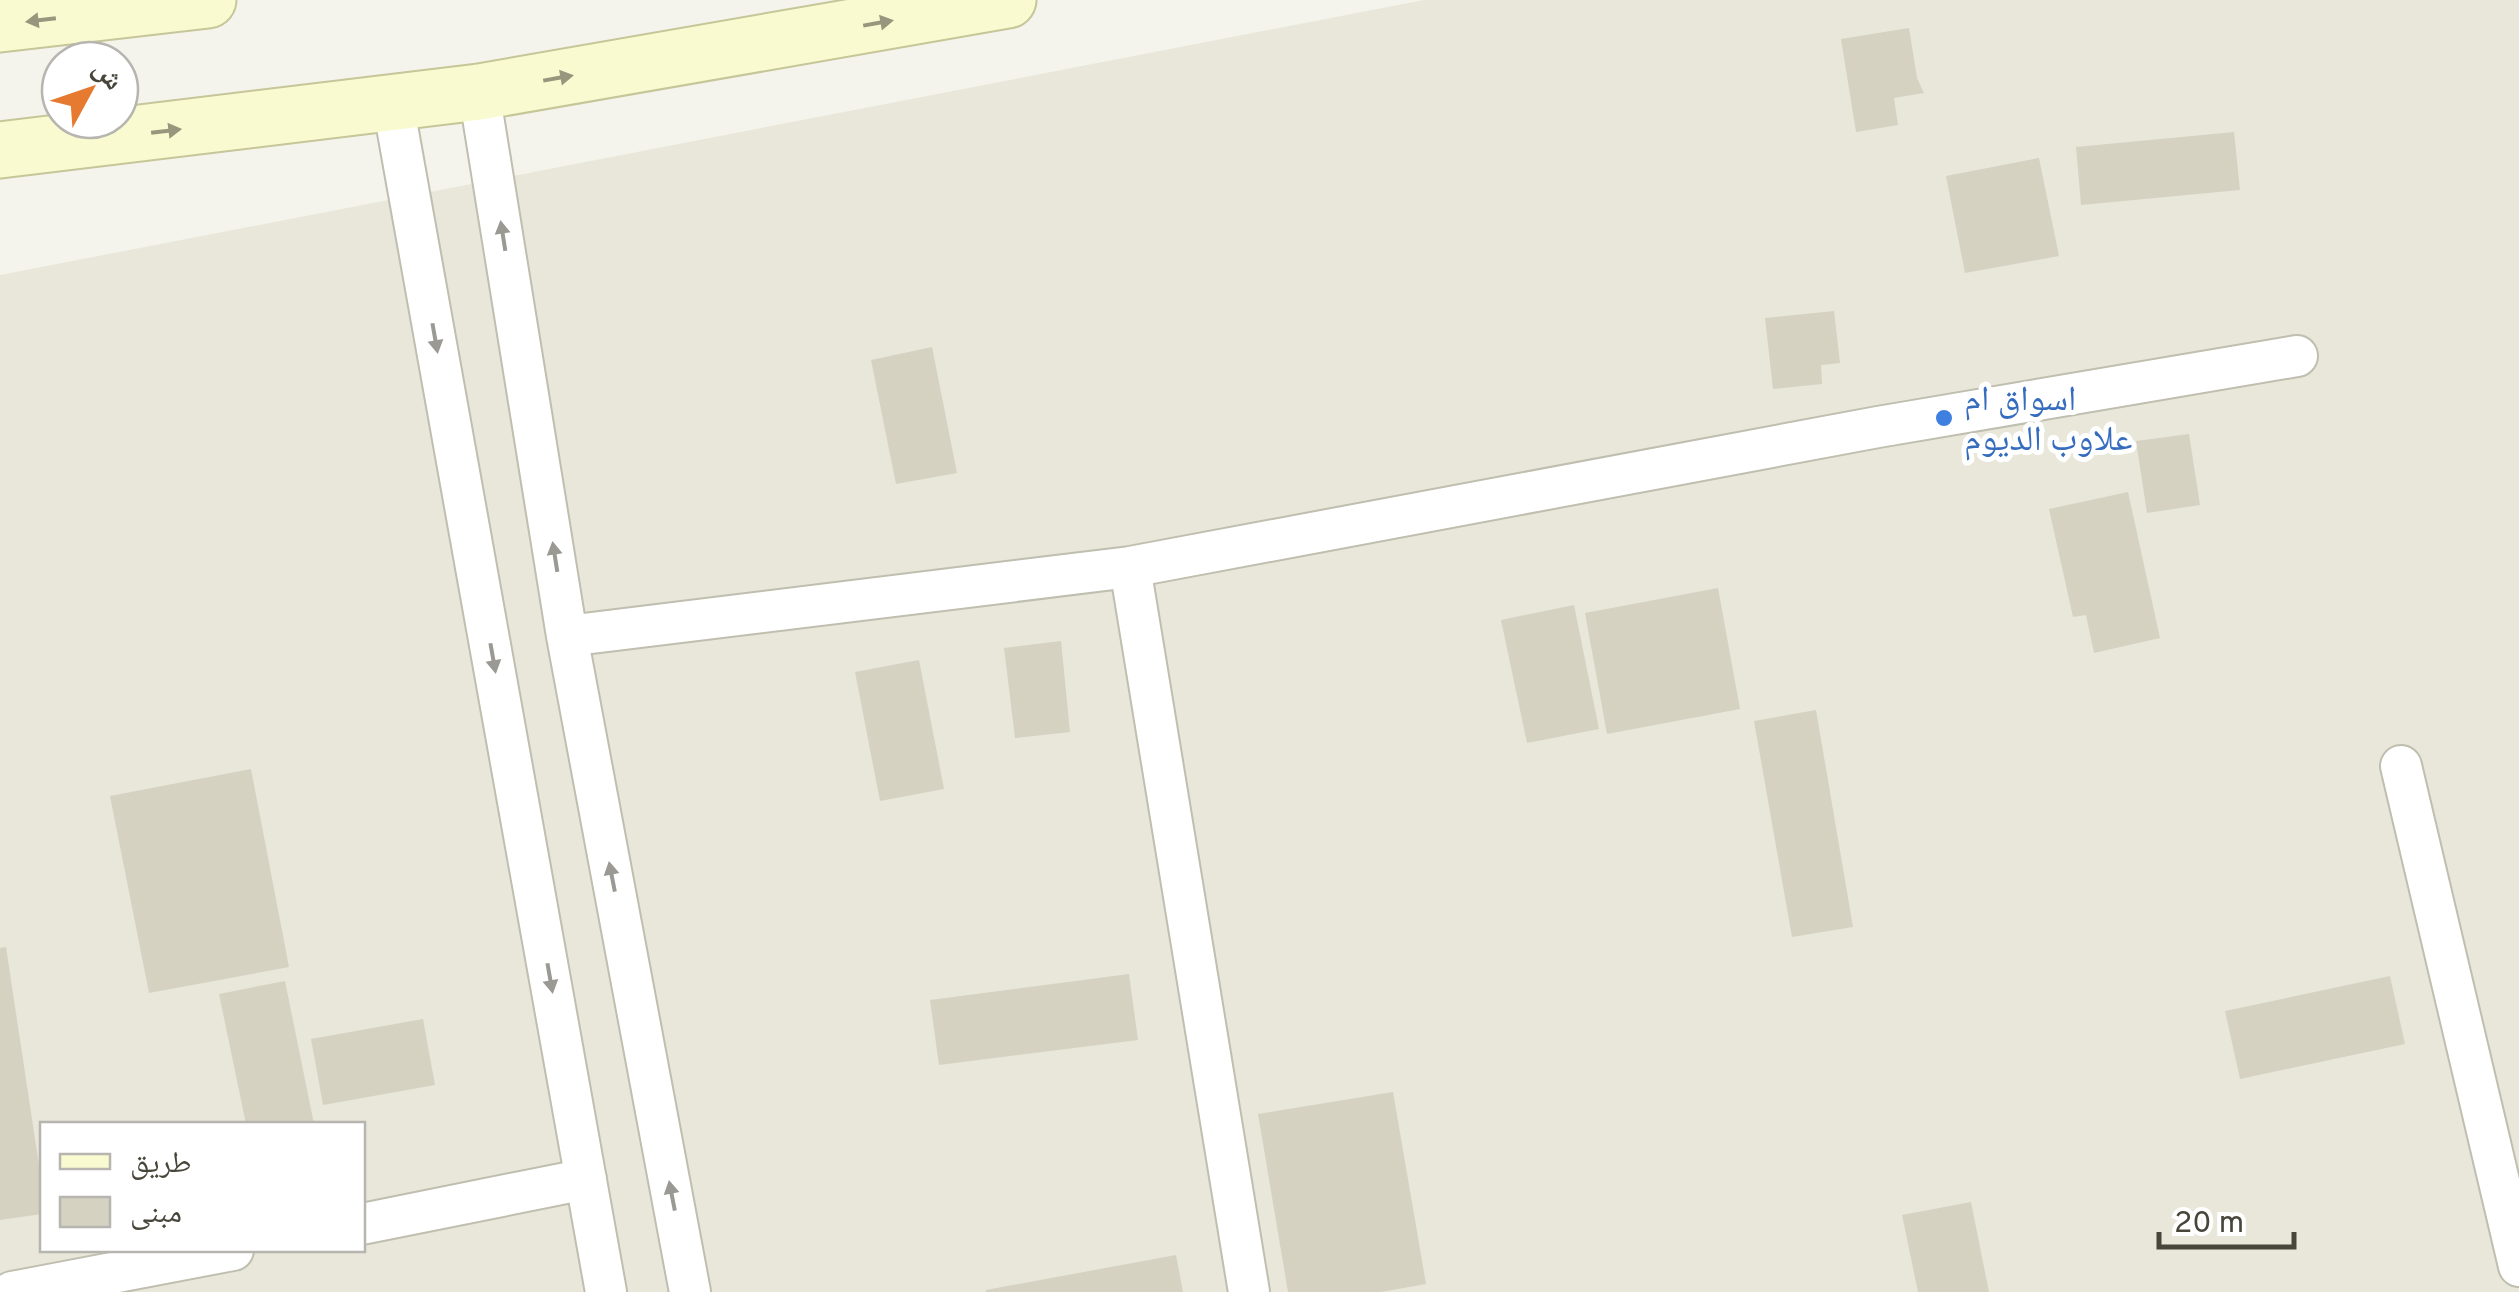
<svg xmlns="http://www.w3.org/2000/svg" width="2519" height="1292" font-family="Overpass,'Noto Naskh Arabic',sans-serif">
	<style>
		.residential { fill: #e8e7da; fill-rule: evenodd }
		.building { fill: #d5d2c2 }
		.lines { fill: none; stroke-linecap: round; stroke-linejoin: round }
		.minor-casing { stroke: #bfbeaf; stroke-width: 44 }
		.secondary-casing { stroke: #c6c699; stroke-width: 59 }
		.minor { stroke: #fff; stroke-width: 40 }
		.secondary { stroke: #fafad0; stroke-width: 55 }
		.oneway { fill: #98977e }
		.oneway2 { fill: #9a9993 }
		.shop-dot { fill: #3f7fe0; stroke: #fff; stroke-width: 4 }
		.labels { text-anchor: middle; stroke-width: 10; stroke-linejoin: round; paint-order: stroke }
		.shop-label { font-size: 35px; fill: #366cbe; stroke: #fff; text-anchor: start }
	</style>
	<rect width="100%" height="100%" fill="#f4f4ec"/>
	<!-- residential -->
	<path class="residential" d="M 1424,0 L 2519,0 L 2519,1292 L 0,1292 L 0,275 ZM 42,1124 L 362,1124 L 362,1250 L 42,1250 Z"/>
	<!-- building -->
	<path class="building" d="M 1909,28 L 1917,78 L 1924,93 L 1894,98 L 1898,125 L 1856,132 L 1841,39 Z
		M 2234,132 L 2240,190 L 2081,205 L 2076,147 Z
		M 2039,158 L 2059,256 L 1965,273 L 1946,176 Z
		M 1834,311 L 1840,363 L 1821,365 L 1822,384 L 1773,389 L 1765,318 Z
		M 932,347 L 957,473 L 896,484 L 871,360 Z
		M 2189,434 L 2200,505 L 2147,513 L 2136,441 Z
		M 2128,492 L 2160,638 L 2094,653 L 2086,615 L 2073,617 L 2049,509 Z
		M 1718,588 L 1740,709 L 1607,734 L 1585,613 Z
		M 1574,605 L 1599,729 L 1527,743 L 1501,620 Z
		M 1061,641 L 1070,732 L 1015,738 L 1004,648 Z
		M 919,660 L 944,789 L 880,801 L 855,672 Z
		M 1816,710 L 1853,927 L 1792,937 L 1754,721 Z
		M 251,769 L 289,967 L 149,993 L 110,796 Z
		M 6,947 L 42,1185 L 42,1214 L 0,1220 L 0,948 Z
		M 1129,974 L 1138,1040 L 939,1065 L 930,1000 Z
		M 2390,976 L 2405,1044 L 2240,1079 L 2225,1011 Z
		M 285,981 L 314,1124 L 246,1124 L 219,994 Z
		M 423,1019 L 435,1085 L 323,1105 L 311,1039 Z
		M 1393,1092 L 1426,1284 L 1381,1292 L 1288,1292 L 1258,1114 Z
		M 1971,1202 L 1989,1292 L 1918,1292 L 1902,1215 Z
		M 1176,1255 L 1183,1292 L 986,1292 L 986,1290 Z"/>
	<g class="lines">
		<!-- minor casing -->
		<g class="minor-casing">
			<path id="minor" d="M 479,92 L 567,636 L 690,1292
				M 393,104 L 606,1292
				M 567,636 L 1130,567
				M 2401,766 L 2519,1266
				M 362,1224 L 586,1179
				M 12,1292 L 233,1250
				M 1249,1292 L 1130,567 L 1878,427 L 2297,356"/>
		</g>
		<!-- secondary casing -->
		<g class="secondary-casing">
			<path id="secondary" d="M 0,24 L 208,0
				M 0,150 L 479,92 L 1008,0"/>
		</g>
		<!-- minor -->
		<use href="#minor" class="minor"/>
		<!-- secondary -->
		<use href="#secondary" class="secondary"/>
	</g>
	<!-- one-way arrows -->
	<defs><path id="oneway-solid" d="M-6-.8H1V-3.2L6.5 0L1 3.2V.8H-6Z" transform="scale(2.5)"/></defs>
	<g class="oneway">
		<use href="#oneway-solid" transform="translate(41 20) rotate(173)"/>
		<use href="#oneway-solid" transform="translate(878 23) rotate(-10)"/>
		<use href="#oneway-solid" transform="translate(558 78) rotate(-10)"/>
		<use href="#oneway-solid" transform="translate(166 131) rotate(-7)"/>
	</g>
	<g class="oneway2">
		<use href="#oneway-solid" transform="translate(503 236) rotate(-99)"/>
		<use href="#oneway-solid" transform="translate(435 338) rotate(80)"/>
		<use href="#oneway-solid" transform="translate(555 557) rotate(-99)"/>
		<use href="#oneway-solid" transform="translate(493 658) rotate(80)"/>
		<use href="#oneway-solid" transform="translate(612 877) rotate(-101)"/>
		<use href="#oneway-solid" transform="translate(550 978) rotate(80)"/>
		<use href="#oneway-solid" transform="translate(672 1196) rotate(-101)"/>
	</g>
	<!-- markers -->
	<circle class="shop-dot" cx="1944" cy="418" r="10"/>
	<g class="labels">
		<!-- shop labels -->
		<g class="shop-label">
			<text x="1964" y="410">اسواق ام<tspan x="1964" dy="40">علاوب الديوم</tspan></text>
		</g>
	</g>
	<!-- legend -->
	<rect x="40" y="1122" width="325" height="130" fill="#ffffff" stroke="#b6b5b0" stroke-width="2.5"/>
	<rect x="60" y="1154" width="50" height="15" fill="#fafad0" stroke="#b6b5b0" stroke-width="2.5"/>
	<text x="130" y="1172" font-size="30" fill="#48463a">طريق</text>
	<rect x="60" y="1197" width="50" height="30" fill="#d5d2c2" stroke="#b6b5b0" stroke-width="2.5"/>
	<text x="130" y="1222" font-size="30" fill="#48463a">مبنى</text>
	<!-- north arrow -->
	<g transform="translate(90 90) rotate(50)"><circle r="48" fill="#ffffff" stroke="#b6b5b0" stroke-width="2.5"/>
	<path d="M0-8L18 38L0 25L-18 38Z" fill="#e67a31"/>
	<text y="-15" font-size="28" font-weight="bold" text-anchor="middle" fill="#48463a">ش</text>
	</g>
	<!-- scale -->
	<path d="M2159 1232v15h135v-15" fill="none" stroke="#48463a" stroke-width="5"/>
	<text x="2174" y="1232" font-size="30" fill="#48463a" stroke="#ffffff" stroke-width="8" paint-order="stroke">20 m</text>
</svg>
